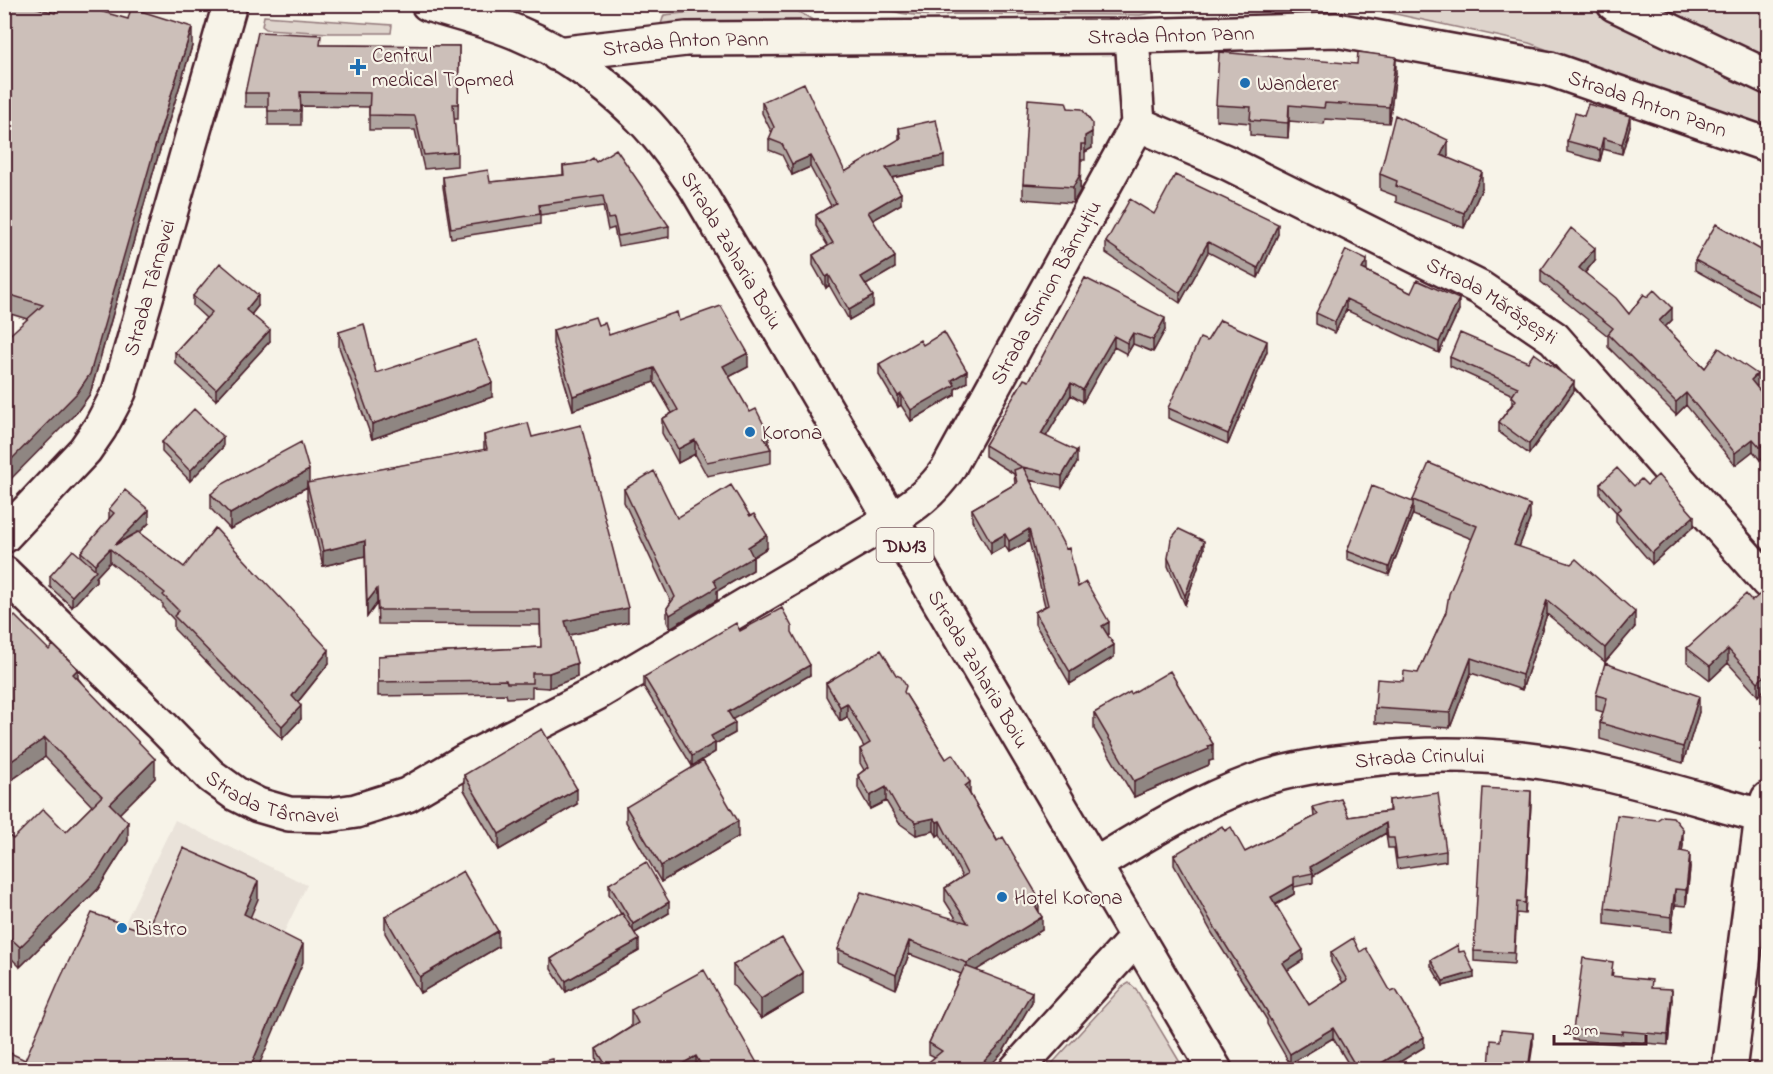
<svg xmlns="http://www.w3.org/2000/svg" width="1773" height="1074" font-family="'Indie Flower',sans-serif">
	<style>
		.built { fill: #eae3da }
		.green { fill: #ded4cc; stroke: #947a7c; stroke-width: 1.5 }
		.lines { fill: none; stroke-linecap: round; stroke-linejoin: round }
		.minor-casing { stroke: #4a1f2b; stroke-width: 38 }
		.highway-casing { stroke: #4a1f2b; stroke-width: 38 }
		.minor { stroke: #f7f3e8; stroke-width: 33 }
		.highway { stroke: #f7f3e8; stroke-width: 33 }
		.wall { fill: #afa49f; stroke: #4a1f2b; stroke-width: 1.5 }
		.shaded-wall { fill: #8f8682; stroke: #4a1f2b; stroke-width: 1.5 }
		.building { fill: #ccbfb9; stroke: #4a1f2b; stroke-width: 1.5 }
		.poi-dot { fill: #1f6fb2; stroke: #f7f3e8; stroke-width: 2 }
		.labels { text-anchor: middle; stroke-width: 4.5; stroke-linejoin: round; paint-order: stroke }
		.shield { fill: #f7f3e8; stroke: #7e5f64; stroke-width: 1.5 }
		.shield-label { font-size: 20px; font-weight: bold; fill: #4a1f2b }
		.street-label { font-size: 21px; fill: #4a1f2b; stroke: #f7f3e8 }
		.poi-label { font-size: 21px; fill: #4a1f2b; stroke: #f7f3e8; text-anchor: start }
	</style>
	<rect width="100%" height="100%" fill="#f7f3e8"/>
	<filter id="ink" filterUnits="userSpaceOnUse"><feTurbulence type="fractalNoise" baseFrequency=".0167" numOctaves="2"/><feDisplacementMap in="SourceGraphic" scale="12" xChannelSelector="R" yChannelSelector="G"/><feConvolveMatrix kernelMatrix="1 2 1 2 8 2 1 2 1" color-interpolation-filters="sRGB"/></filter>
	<g filter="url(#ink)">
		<!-- built -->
		<path class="built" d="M 175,820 L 307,885 L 217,1069 L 53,1070 Z"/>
		<!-- green -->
		<path class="green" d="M 763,5 L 794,9 L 818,23 L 727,30 L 661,24 L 664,15 Z
			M 875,5 L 1230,5 L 1188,7 L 1140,15 L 955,14 C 929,17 899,16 875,5 Z
			M 1327,5 L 1768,5 L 1768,132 L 1529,43 L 1368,8 Z
			M 264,16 L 392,25 L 391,33 L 329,33 L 266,29 L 262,26 Z
			M 1129,983 L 1136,989 L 1184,1069 L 1047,1069 L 1122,987 Z"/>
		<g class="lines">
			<!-- minor casing -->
			<g class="minor-casing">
				<g id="minor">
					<path d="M 1614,4 L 1768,77"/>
					<path id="s1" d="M 557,54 L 686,39 L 1132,36 L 1336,30 L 1550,69 L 1768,145"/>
					<path id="s2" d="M 1138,124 L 1228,163 L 1480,288 L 1554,338 L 1768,582"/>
					<path id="s3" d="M 4,536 L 85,450 L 100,428 L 119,392 L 230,4"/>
					<path id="s4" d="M 4,573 L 159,723 L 211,776 L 236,794 L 258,805 L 289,814 L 329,815 L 356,811 L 407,795 L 465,761 L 597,693 L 890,520 C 914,506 932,492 948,469 L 1138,124 L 1132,36"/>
					<path id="s5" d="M 1095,865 C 1147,833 1198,802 1255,781 C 1289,769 1326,764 1361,760 C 1414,754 1467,753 1520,759 C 1602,768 1682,795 1762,816"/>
					<path d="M 1016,1070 L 1137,937"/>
					<path d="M 1729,1070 L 1762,816 L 1768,799"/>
				</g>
			</g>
			<!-- highway casing -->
			<g class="highway-casing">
				<g id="highway">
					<path id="s6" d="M 428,4 C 458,14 491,21 520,34 C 561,51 602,80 634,111 C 658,133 676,160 695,186 L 1215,1070"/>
				</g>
			</g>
			<!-- minor -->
			<use href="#minor" class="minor"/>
			<!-- highway -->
			<use href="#highway" class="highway"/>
		</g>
		<!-- wall -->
		<path class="wall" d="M 4,4 L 55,13 L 192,46 L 155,166 L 90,394 L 77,412 L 27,319 L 4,312 Z
			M 321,45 L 459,46 L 458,119 L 454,119 L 457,152 L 457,166 L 424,169 L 415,130 L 369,130 L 369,107 L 301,106 L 301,125 L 268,125 L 268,107 L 245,107 L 245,93 Z
			M 1396,73 L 1389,123 L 1325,119 L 1324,124 L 1289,121 L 1288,138 L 1250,135 L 1250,123 L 1216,120 L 1216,105 Z
			M 762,102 L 845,172 L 899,140 L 899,128 L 944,167 L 892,178 L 901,204 L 873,220 L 895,268 L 866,285 L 873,306 L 849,320 L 829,285 L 826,288 L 813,265 L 813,255 L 828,246 L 816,226 L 816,215 L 831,206 L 810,167 L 792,175 L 782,155 L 769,150 L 769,139 L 772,133 L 762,113 Z
			M 1068,108 L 1092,148 L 1085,152 L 1085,160 L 1081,160 L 1080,191 L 1073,203 L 1023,199 L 1023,184 Z
			M 1630,126 L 1622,154 L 1603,149 L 1600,161 L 1567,152 L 1567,141 Z
			M 1448,155 L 1447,157 L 1482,188 L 1464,228 L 1396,202 L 1396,196 L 1380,190 L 1380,174 Z
			M 596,162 L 669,226 L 669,237 L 618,246 L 614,228 L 608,230 L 603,206 L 540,215 L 540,224 L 451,238 L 443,187 L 443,177 L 490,182 L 563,175 L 563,166 Z
			M 1154,214 L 1278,234 L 1258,278 L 1208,252 L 1180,303 L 1106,253 L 1106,242 Z
			M 1768,254 L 1768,311 L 1695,270 L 1695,260 Z
			M 1595,260 L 1585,273 L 1629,314 L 1672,320 L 1665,327 L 1705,368 L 1757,386 L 1756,387 L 1768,401 L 1768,452 L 1760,460 L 1753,451 L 1735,465 L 1686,405 L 1676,415 L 1608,347 L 1608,336 L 1541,282 L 1541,270 Z
			M 1367,271 L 1411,293 L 1459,310 L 1439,353 L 1346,310 L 1335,333 L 1316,324 L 1316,313 Z
			M 1085,278 L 1165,330 L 1153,352 L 1133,344 L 1127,354 L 1114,347 L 1083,402 L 1071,395 L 1046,436 L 1077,463 L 1062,488 L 1030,480 L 1078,587 L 1109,634 L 1107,635 L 1114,657 L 1070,684 L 1035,624 L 1035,612 L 1045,606 L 1029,541 L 1009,552 L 1005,546 L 991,554 L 972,520 L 972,509 L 1015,484 L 1014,474 L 985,456 L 985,445 L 1029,381 Z
			M 193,296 L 258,306 L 251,315 L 270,341 L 216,400 L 175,363 L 175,352 L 206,318 L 193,306 Z
			M 679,321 L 748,367 L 729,377 L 771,449 L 771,463 L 707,476 L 695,454 L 678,463 L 662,433 L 662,419 L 672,413 L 654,382 L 573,410 L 553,344 L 553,330 L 598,325 L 609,335 Z
			M 339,332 L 376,373 L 492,397 L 372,439 L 339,347 Z
			M 1207,341 L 1267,351 L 1228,444 L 1168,418 L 1168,408 Z
			M 923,345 L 967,382 L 955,389 L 955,395 L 911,421 L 901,405 L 898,407 L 879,375 L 879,364 Z
			M 1450,357 L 1528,362 L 1574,391 L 1529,454 L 1499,432 L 1499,422 L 1512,404 L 1512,396 L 1513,395 L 1450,366 Z
			M 484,435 L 532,437 L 628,622 L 569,635 L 577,677 L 549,688 L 532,687 L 532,697 L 507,698 L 506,694 L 378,696 L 378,656 L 541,647 L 540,625 L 378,624 L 377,603 L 367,617 L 365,556 L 323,566 L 307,498 L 307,487 L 230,529 L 211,509 L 211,494 L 309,483 L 484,450 Z
			M 162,442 L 223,447 L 190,481 L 162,452 Z
			M 1600,484 L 1634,486 L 1647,485 L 1694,526 L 1652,564 L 1616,522 L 1616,512 L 1600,494 Z
			M 624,489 L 677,518 L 767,548 L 753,557 L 753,570 L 717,591 L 717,600 L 670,628 L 667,622 L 667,608 L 671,602 L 624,502 Z
			M 1413,500 L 1530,519 L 1519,547 L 1635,627 L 1605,662 L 1547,614 L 1522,690 L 1471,673 L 1450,728 L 1375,723 L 1375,708 L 1403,681 L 1418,673 L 1446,612 L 1472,539 L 1413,515 L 1413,513 L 1389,575 L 1347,559 L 1347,551 L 1413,502 Z
			M 109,509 L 149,523 L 139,533 L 184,567 L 329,663 L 298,702 L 301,719 L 282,739 L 174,629 L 174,620 L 163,608 L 163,604 L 110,562 L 96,577 L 96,581 L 72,607 L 50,587 L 50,576 L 81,557 L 81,552 L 109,520 Z
			M 1204,549 L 1185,605 L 1168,566 L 1168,558 Z
			M 1768,592 L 1768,686 L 1758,696 L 1728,663 L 1710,680 L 1687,662 L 1687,648 L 1752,601 Z
			M 4,626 L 78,678 L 155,778 L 119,814 L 128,841 L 98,889 L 20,967 L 4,951 L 4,832 L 13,839 L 66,832 L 92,806 L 45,757 L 4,785 Z
			M 740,631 L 792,633 L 810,675 L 732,719 L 735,733 L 715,744 L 715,752 L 692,766 L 644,687 L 644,677 Z
			M 826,683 L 906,695 L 946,759 L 970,794 L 1039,912 L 1042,930 L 976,970 L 1032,1002 L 1003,1052 L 935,1057 L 929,1054 L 929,1043 L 961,974 L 909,954 L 896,989 L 838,962 L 838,949 L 957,920 L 945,901 L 945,888 L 962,877 L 940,834 L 937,836 L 934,831 L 916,835 L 899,823 L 886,801 L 870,809 L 858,788 L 858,775 L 864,770 L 860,763 L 860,749 L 864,747 L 847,717 L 840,721 L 826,696 Z
			M 1131,694 L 1213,760 L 1209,761 L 1209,765 L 1134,797 L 1094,729 L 1094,713 Z
			M 1596,695 L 1699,712 L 1683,763 L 1600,739 L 1600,723 L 1603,712 L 1596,710 Z
			M 464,775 L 577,804 L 499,850 L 464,790 Z
			M 1389,800 L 1446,851 L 1446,861 L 1397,869 L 1394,848 L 1388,848 L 1386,833 L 1313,876 L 1313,883 L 1294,887 L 1294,894 L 1276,905 L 1303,960 L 1287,970 L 1309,1005 L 1343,983 L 1331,962 L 1331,952 L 1360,952 L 1391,992 L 1424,1047 L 1387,1070 L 1352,1070 L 1333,1038 L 1290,1064 L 1267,1024 L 1267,1020 L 1212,933 L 1174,865 L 1174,855 L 1225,831 L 1245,852 L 1314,817 L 1313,807 L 1349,817 L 1389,811 Z
			M 1531,802 L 1525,914 L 1517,913 L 1514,964 L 1474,961 L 1474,951 Z
			M 626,807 L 738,837 L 661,882 L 626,822 Z
			M 1683,845 L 1682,851 L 1690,868 L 1686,906 L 1675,905 L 1671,932 L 1605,924 L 1605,908 Z
			M 609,884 L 669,913 L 635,933 L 639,951 L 566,992 L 551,969 L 551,959 L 621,914 L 609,894 Z
			M 385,917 L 498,947 L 420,993 L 385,933 Z
			M 1459,952 L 1474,978 L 1443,986 L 1431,966 L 1431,960 Z
			M 733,965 L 803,994 L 761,1019 L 733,985 Z
			M 1613,972 L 1612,977 L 1652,988 L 1672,999 L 1668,1045 L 1622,1041 L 1622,1044 L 1573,1040 L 1573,1030 Z
			M 631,1010 L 761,1070 L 597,1070 L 596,1049 L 631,1027 Z
			M 1768,1040 L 1768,1058 L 1767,1058 L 1767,1047 Z"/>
		<!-- shaded-wall -->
		<path class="shaded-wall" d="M 192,27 L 192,46 L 155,166 L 90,394 L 77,412 L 4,486 L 4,467 L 155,147 Z
			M 1396,57 L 1396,73 L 1389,123 L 1389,107 Z
			M 1289,105 L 1289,121 L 1288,138 L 1288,123 Z
			M 1630,116 L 1630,126 L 1622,154 L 1622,144 Z
			M 1092,132 L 1092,148 L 1085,152 L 1085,136 Z
			M 1603,138 L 1603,149 L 1600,161 L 1600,150 Z
			M 1448,140 L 1448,155 L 1441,170 L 1441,155 Z
			M 1081,144 L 1080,191 L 1073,203 L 1073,187 Z
			M 810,156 L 810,167 L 792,175 L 792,164 Z
			M 944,156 L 944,167 L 886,179 L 886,168 Z
			M 1482,172 L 1482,188 L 1464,228 L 1464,213 Z
			M 901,193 L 901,204 L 868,223 L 868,212 Z
			M 1278,224 L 1278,234 L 1258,278 L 1258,268 Z
			M 1208,242 L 1208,252 L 1180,303 L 1180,293 Z
			M 1595,248 L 1595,260 L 1579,280 L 1579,268 Z
			M 895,257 L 895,268 L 861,288 L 861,277 Z
			M 1367,260 L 1367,271 L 1362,269 Z
			M 829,275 L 829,285 L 826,288 L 826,277 Z
			M 258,295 L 258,306 L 246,321 L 246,310 Z
			M 873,296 L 873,306 L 849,320 L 849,310 Z
			M 1346,299 L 1346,310 L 1335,333 L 1335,322 Z
			M 1459,299 L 1459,310 L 1439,353 L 1439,342 Z
			M 1672,308 L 1672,320 L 1659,333 L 1659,321 Z
			M 1165,318 L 1165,330 L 1153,352 L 1153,340 Z
			M 270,330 L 270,341 L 216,400 L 216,389 Z
			M 1133,333 L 1133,344 L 1127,354 L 1127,343 Z
			M 1114,336 L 1114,347 L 1083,402 L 1083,390 Z
			M 1267,341 L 1267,351 L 1228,444 L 1228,434 Z
			M 748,353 L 748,367 L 723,380 L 723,366 Z
			M 654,368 L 654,382 L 573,410 L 573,396 Z
			M 967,371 L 967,382 L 955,389 L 955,395 L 911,421 L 911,410 L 952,380 Z
			M 1757,374 L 1757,386 L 1751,392 L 1751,380 Z
			M 1574,382 L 1574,391 L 1529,454 L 1529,444 Z
			M 492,383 L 492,397 L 372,439 L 372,424 Z
			M 1071,383 L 1071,395 L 1041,445 L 1041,434 Z
			M 1686,393 L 1686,405 L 1676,415 L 1676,402 Z
			M 901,394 L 901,405 L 898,407 L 898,396 Z
			M 769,435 L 769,449 L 764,437 Z
			M 223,437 L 223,447 L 190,481 L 190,471 Z
			M 1753,439 L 1753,451 L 1735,465 L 1735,453 Z
			M 695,440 L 695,454 L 678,463 L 678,449 Z
			M 1768,440 L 1768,452 L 1760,460 L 1760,447 Z
			M 1077,451 L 1077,463 L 1062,488 L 1062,476 Z
			M 309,470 L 309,486 L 307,483 L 307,487 L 230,529 L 230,514 Z
			M 1413,505 L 1413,513 L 1389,575 L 1389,567 Z
			M 1530,505 L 1530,519 L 1514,560 L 1514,545 Z
			M 149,510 L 149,523 L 117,555 L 115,545 Z
			M 1694,516 L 1694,526 L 1652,564 L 1652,553 Z
			M 1029,529 L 1029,541 L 1009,552 L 1009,541 Z
			M 1005,534 L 1005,546 L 991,554 L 991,542 Z
			M 767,535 L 767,548 L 748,560 L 753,557 L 753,570 L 717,591 L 717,600 L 670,628 L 670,615 L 714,580 L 748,547 Z
			M 365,541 L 365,556 L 323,566 L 323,551 Z
			M 1204,541 L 1204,549 L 1185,605 L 1185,596 Z
			M 110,549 L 110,562 L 96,577 L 96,581 L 72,607 L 72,596 L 95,571 L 95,564 Z
			M 377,589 L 377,603 L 367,617 L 367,602 Z
			M 1547,600 L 1547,614 L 1522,690 L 1522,675 Z
			M 628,608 L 628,622 L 565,636 L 565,621 Z
			M 1635,612 L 1635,627 L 1605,662 L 1605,648 Z
			M 1109,622 L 1109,634 L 1102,638 L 1102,626 Z
			M 1114,645 L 1114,657 L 1070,684 L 1070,672 Z
			M 1728,649 L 1728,663 L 1710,680 L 1710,666 Z
			M 329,650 L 329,663 L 292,709 L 292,696 Z
			M 1471,658 L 1471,673 L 1450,728 L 1450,713 Z
			M 577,663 L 577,677 L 549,688 L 549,673 Z
			M 810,665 L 810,675 L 728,722 L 728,712 Z
			M 78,669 L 78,688 L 73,674 Z
			M 1768,672 L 1768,686 L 1758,696 L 1758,682 Z
			M 1699,696 L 1699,712 L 1683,763 L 1683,747 Z
			M 847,703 L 847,717 L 840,721 L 840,707 Z
			M 301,706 L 301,719 L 282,739 L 282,726 Z
			M 735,723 L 735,733 L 715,744 L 715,752 L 692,766 L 692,756 L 711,736 Z
			M 45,738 L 45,757 L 4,785 L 4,766 Z
			M 1213,744 L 1213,760 L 1209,761 L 1209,765 L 1134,797 L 1134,781 Z
			M 155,759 L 155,778 L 110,823 L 110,804 Z
			M 970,782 L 970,796 L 965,786 Z
			M 886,787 L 886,801 L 870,809 L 870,796 Z
			M 577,789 L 577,804 L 499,850 L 499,834 Z
			M 1531,791 L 1531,802 L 1525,914 L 1525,903 Z
			M 934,818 L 934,831 L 916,835 L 916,822 Z
			M 738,821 L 738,837 L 661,882 L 661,866 Z
			M 940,821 L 940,834 L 937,836 L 937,822 Z
			M 128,822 L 128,841 L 98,889 L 20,967 L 20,947 Z
			M 1386,823 L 1386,833 L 1313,876 L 1313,873 L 1310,867 Z
			M 1683,829 L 1683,845 L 1680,867 L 1680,851 Z
			M 1690,853 L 1690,868 L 1686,906 L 1686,890 Z
			M 258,881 L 258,899 L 244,932 L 244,914 Z
			M 1294,884 L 1294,894 L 1271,907 L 1271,897 Z
			M 1675,889 L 1675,905 L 1671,932 L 1671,917 Z
			M 1039,898 L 1039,912 L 1033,902 Z
			M 669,902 L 669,913 L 633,934 L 633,924 Z
			M 1042,917 L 1042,930 L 967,976 L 967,963 Z
			M 498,931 L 498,947 L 420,993 L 420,977 Z
			M 639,940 L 639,951 L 566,992 L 566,981 Z
			M 909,941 L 909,954 L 896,989 L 896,975 Z
			M 303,944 L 303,962 L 257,1070 L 249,1070 Z
			M 1303,950 L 1303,960 L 1283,973 L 1283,963 Z
			M 1474,972 L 1474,978 L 1443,986 L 1443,981 Z
			M 803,973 L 803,994 L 761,1019 L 761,999 Z
			M 1672,989 L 1672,999 L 1668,1045 L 1668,1035 Z
			M 1032,992 L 1032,1002 L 1003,1052 L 986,1070 L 976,1070 Z
			M 1333,1028 L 1333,1038 L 1290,1064 L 1290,1054 Z
			M 1533,1033 L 1533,1044 L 1529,1070 L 1528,1070 Z
			M 1424,1037 L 1424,1047 L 1387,1070 L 1370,1070 Z
			M 696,1056 L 696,1070 L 671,1070 Z
			M 655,1064 L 655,1070 L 645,1070 Z"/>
		<!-- building -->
		<path class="building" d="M 4,4 L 24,4 L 55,13 L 58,4 L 75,4 L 128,19 L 131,8 L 192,27 L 155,147 L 90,374 L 77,393 L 4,467 L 4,340 L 43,305 L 4,293 Z
			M 258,32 L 321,35 L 320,45 L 459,46 L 458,104 L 453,104 L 457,152 L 424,155 L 415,116 L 369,115 L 370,93 L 300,92 L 301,111 L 268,111 L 268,93 L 245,93 Z
			M 1219,52 L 1357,64 L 1358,52 L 1396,57 L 1389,107 L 1325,103 L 1324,108 L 1289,105 L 1288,123 L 1250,120 L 1251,107 L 1216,105 Z
			M 804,83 L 845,172 L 901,138 L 899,128 L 936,120 L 944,156 L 886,168 L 901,193 L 868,212 L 895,257 L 861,277 L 873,296 L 849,310 L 829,275 L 826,277 L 813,255 L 833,243 L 816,215 L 836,203 L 810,156 L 792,164 L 782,144 L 769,139 L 774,127 L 762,102 Z
			M 1028,99 L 1066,102 L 1068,108 L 1082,109 L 1092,123 L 1092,132 L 1085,136 L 1085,144 L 1081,144 L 1080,175 L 1073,187 L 1023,184 Z
			M 1588,104 L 1630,116 L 1622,144 L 1603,138 L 1600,150 L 1567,141 L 1575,113 L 1584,116 Z
			M 1395,115 L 1448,140 L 1441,155 L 1482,172 L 1464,213 L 1396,186 L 1397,181 L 1380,174 Z
			M 616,149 L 669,226 L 618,236 L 614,218 L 608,219 L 603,196 L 539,205 L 540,214 L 451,228 L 443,177 L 488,170 L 490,182 L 564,175 L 563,166 L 585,163 L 593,158 L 596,162 Z
			M 1175,175 L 1278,224 L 1258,268 L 1208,242 L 1180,293 L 1106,242 L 1130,199 L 1154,214 Z
			M 1716,224 L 1768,254 L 1768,300 L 1695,260 Z
			M 1571,228 L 1595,248 L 1579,268 L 1616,298 L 1629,314 L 1644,294 L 1647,297 L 1654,290 L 1672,308 L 1659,321 L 1705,368 L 1719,348 L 1757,374 L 1751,380 L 1768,401 L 1768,440 L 1760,447 L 1753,439 L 1735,453 L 1686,393 L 1676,402 L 1608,334 L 1613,328 L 1541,270 Z
			M 1346,250 L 1367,260 L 1362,269 L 1411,293 L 1417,280 L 1459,299 L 1439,342 L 1346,299 L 1335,322 L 1316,313 Z
			M 220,263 L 258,295 L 246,310 L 270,330 L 216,389 L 175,352 L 212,312 L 193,296 Z
			M 1085,278 L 1165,318 L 1153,340 L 1133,333 L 1127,343 L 1114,336 L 1083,390 L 1071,383 L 1041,434 L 1077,451 L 1062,476 L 1023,467 L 1066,549 L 1069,548 L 1078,587 L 1086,582 L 1109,622 L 1102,626 L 1114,645 L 1070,672 L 1035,612 L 1048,605 L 1029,529 L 1009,541 L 1005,534 L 991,542 L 972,509 L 1017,483 L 1014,470 L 1022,467 L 985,445 L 1024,379 L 1029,381 Z
			M 721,306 L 748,353 L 723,366 L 750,412 L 756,409 L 769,435 L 764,437 L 771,449 L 707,462 L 695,440 L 678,449 L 662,419 L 678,410 L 654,368 L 573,396 L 553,330 L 595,317 L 598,325 L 605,323 L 609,335 L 677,312 L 679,321 Z
			M 1220,320 L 1267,341 L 1228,434 L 1168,408 L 1200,338 L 1207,341 Z
			M 364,324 L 376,373 L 476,340 L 492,383 L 372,424 L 339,332 Z
			M 944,332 L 967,371 L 952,380 L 955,385 L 911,410 L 901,394 L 898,396 L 879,364 L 920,340 L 923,345 Z
			M 1460,333 L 1528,362 L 1534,353 L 1574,382 L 1529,444 L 1499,422 L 1516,400 L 1512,396 L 1518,387 L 1450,357 Z
			M 194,409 L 223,437 L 190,471 L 162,442 Z
			M 528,423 L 532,437 L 581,425 L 628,608 L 565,621 L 577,663 L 549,673 L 532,673 L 532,683 L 507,683 L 506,680 L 378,682 L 378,656 L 541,647 L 540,610 L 378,610 L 377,589 L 367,602 L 365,541 L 323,551 L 307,483 L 487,449 L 484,435 Z
			M 301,442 L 309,470 L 230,514 L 211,494 L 221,485 Z
			M 1429,463 L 1530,505 L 1514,545 L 1571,564 L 1576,559 L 1635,612 L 1605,648 L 1547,600 L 1522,675 L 1471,658 L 1450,713 L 1375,708 L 1377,679 L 1403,681 L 1404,671 L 1418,673 L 1446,612 L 1449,594 L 1477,526 L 1413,500 Z
			M 1617,468 L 1634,486 L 1641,479 L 1647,485 L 1658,475 L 1694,516 L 1652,553 L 1616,512 L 1621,508 L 1600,484 Z
			M 654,471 L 677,518 L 731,485 L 750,516 L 754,514 L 767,535 L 748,547 L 753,557 L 714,580 L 717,587 L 670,615 L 667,608 L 675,597 L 624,489 Z
			M 1372,486 L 1413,502 L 1413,505 L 1389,567 L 1347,551 Z
			M 125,490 L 149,510 L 115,545 L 138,532 L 184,567 L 215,528 L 329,650 L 292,696 L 301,706 L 282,726 L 174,616 L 179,611 L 163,595 L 165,593 L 110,549 L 95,564 L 81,552 L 114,513 L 109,509 Z
			M 1179,529 L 1204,541 L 1185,596 L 1168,558 L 1171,539 Z
			M 73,550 L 96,570 L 72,596 L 50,576 Z
			M 1766,589 L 1768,592 L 1768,672 L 1758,682 L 1728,649 L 1710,666 L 1687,648 L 1746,594 L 1752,601 Z
			M 782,608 L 792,627 L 792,632 L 810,665 L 728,712 L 735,723 L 711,736 L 715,743 L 692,756 L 644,677 L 736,623 L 740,631 Z
			M 15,616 L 49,650 L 53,645 L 78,669 L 73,674 L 155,759 L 110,804 L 128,822 L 98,870 L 20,947 L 4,932 L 4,832 L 13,839 L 43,809 L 66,832 L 102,796 L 45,738 L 4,766 L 4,626 Z
			M 881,650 L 896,675 L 901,677 L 906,686 L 904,692 L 946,759 L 953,754 L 970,782 L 965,786 L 997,841 L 1003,837 L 1039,898 L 1033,902 L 1042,917 L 967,963 L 909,941 L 896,975 L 838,949 L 861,892 L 968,923 L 945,888 L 967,874 L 940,821 L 937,822 L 934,818 L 916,822 L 899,810 L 886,787 L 870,796 L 858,775 L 869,767 L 860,749 L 870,743 L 847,703 L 840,707 L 826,683 Z
			M 1605,663 L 1699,696 L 1683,747 L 1600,723 L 1607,698 L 1596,695 Z
			M 1170,671 L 1213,744 L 1208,746 L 1209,749 L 1134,781 L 1094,713 L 1130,692 L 1131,694 Z
			M 542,729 L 577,789 L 499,834 L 464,775 Z
			M 703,761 L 738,821 L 661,866 L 626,807 Z
			M 1483,788 L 1531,791 L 1525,903 L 1517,902 L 1514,953 L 1474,951 Z
			M 1438,793 L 1446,851 L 1397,859 L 1394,838 L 1388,838 L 1386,823 L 1310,867 L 1313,873 L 1294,877 L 1294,884 L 1271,897 L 1303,950 L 1283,963 L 1309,1005 L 1347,980 L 1331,952 L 1353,938 L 1360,952 L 1366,948 L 1391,992 L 1396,990 L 1424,1037 L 1370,1070 L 1358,1070 L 1333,1028 L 1290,1054 L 1267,1014 L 1268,1013 L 1212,923 L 1174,855 L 1222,826 L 1225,831 L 1231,827 L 1245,852 L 1318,815 L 1313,807 L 1341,799 L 1349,817 L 1390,811 L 1389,800 Z
			M 1617,815 L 1657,820 L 1663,816 L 1673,817 L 1683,829 L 1680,851 L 1690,853 L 1686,890 L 1675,889 L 1671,917 L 1605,908 Z
			M 183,848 L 258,881 L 244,914 L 303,944 L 249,1070 L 4,1070 L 4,1050 L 25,1060 L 61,977 L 92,913 L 146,932 Z
			M 646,862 L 669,902 L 633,924 L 609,884 Z
			M 463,871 L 498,931 L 420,977 L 385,917 Z
			M 622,913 L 639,940 L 566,981 L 551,959 Z
			M 782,938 L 803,973 L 761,999 L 733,965 Z
			M 1458,945 L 1459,952 L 1464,951 L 1474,972 L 1443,981 L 1431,960 Z
			M 1583,958 L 1613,962 L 1611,976 L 1652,980 L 1651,988 L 1672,989 L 1668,1035 L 1622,1031 L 1622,1034 L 1573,1030 Z
			M 965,966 L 1032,992 L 1003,1041 L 976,1070 L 919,1070 L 942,1051 L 929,1043 Z
			M 704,970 L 761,1070 L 704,1070 L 696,1056 L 671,1070 L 659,1070 L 655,1064 L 645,1070 L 609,1070 L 596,1049 L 638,1023 L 631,1010 Z
			M 1501,1030 L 1533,1033 L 1528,1070 L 1493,1070 L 1489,1068 L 1491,1040 L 1500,1041 Z
			M 553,1059 L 555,1070 L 500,1070 Z"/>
	</g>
	<!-- markers -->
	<g class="poi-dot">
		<path d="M355 58h6v6h6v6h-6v6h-6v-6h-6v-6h6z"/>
		<circle cx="1245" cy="83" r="6"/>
		<circle cx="750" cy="432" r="6"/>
		<circle cx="1002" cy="897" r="6"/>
		<circle cx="122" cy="928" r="6"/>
	</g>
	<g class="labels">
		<!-- shield labels -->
		<rect class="shield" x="876.5" y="528" width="57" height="34" rx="4.5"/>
		<g class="shield-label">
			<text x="905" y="552">DN13</text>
		</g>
		<!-- street labels -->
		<g class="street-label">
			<text dy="7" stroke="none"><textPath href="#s1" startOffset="615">Strada Anton Pann</textPath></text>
			<text dy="7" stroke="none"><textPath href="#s1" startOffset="129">Strada Anton Pann</textPath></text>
			<text dy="7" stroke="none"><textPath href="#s1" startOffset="1101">Strada Anton Pann</textPath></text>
			<text dy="7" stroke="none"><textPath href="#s6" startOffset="406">Strada Zaharia Boiu</textPath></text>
			<text dy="7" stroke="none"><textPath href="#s3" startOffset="294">Strada Târnavei</textPath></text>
			<text dy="7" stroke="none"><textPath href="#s4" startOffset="1334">Strada Simion Bărnuțiu</textPath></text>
			<text dy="7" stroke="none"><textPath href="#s2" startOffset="396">Strada Mărășești</textPath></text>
			<text dy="7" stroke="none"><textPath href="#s6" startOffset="892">Strada Zaharia Boiu</textPath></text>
			<text dy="7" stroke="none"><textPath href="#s5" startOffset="348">Strada Crinului</textPath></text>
			<text dy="7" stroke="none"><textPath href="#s4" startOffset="357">Strada Târnavei</textPath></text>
		</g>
		<!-- poi labels -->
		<g class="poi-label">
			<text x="372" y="62">Centrul<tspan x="372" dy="24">medical Topmed</tspan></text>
			<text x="1257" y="90">Wanderer</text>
			<text x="762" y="439">Korona</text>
			<text x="1014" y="904">Hotel Korona</text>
			<text x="134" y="935">Bistro</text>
		</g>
	</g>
	<!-- margin -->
	<rect width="1773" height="1074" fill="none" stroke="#f7f3e8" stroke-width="24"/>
	<rect x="12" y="12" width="1749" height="1050" fill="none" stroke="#4a1f2b" stroke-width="2" filter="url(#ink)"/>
	<!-- scale -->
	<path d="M1554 1035v9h92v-9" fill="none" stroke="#4a1f2b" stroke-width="3"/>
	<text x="1563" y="1035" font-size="18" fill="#4a1f2b" stroke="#f7f3e8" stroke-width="4.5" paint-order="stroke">20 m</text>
</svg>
